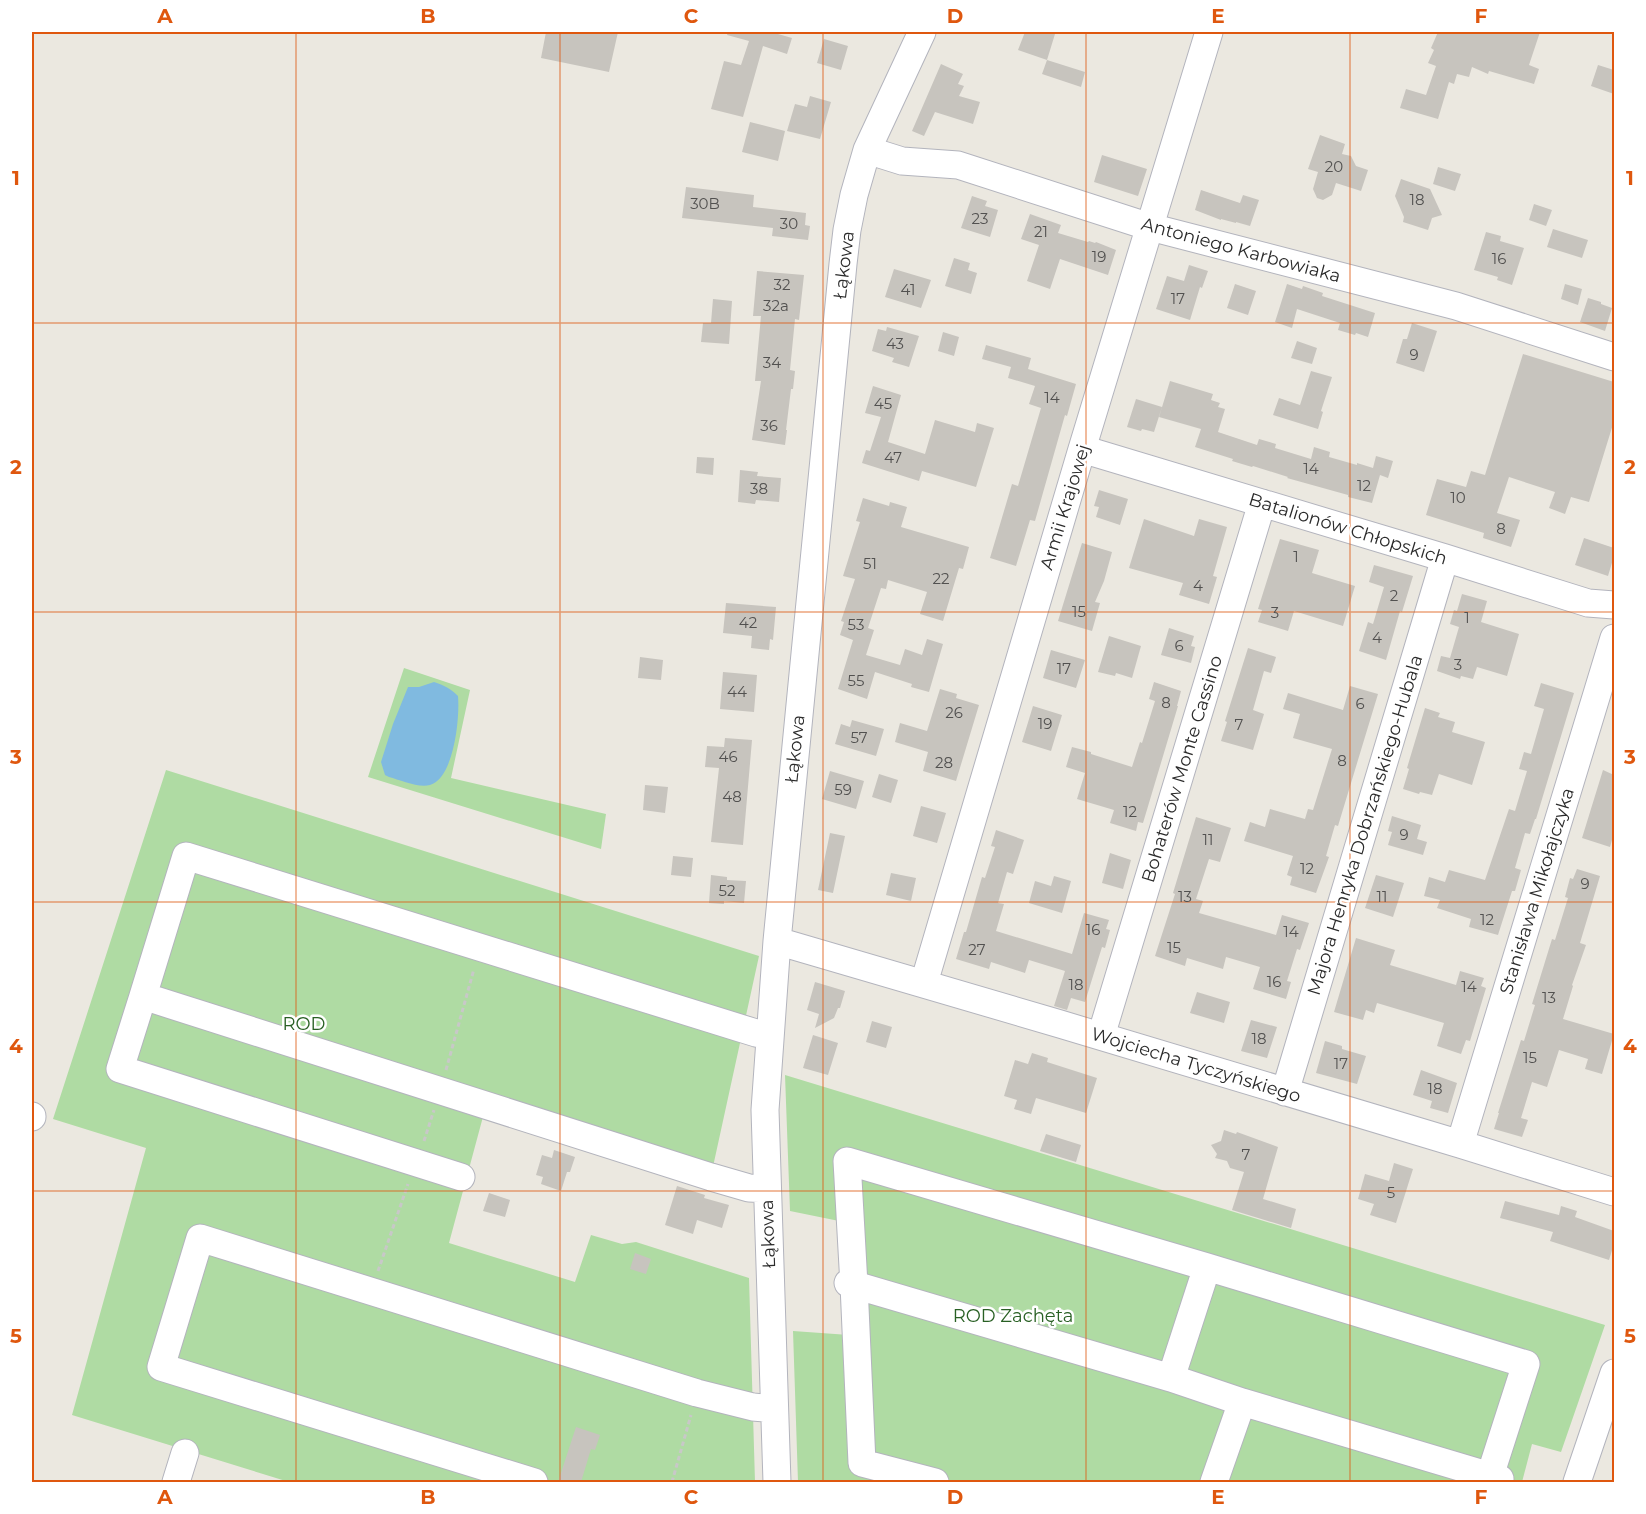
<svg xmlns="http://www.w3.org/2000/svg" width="1646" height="1514" font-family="Montserrat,sans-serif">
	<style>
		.green { fill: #afdba3 }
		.water { fill: #80bae0 }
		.building { fill: #c7c4be }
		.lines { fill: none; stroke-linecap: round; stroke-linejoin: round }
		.minor-casing { stroke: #b3b4bd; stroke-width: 29 }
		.path { stroke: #c8c8c8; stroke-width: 3; stroke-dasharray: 4.5 3; stroke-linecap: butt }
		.minor { stroke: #fff; stroke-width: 27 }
		.grid { fill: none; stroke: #df570e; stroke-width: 1.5; stroke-opacity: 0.55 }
		.labels { text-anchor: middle; stroke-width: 5; stroke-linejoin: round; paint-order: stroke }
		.number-label { font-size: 15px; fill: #525150 }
		.street-label { font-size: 18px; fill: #2b2b2b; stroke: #fff }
		.park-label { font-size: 18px; fill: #296024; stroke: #fff }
		.neatline { fill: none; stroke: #df570e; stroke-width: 2 }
		.grid-label { font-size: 20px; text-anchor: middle; font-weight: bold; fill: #df570e }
	</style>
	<rect width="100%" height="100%" fill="#ebe8e0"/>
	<!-- green -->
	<path class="green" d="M 404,668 L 470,690 L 451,778 L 606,814 L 601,849 L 368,777 Z
		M 166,770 L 759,956 L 709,1185 L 484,1113 L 449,1243 L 575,1282 L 591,1235 L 622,1244 L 636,1242 L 749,1278 L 755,1482 L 289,1482 L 72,1415 L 146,1148 L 53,1119 Z
		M 785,1075 L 1605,1325 L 1561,1452 L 1532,1444 L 1522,1482 L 1500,1477 L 1498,1482 L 798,1482 L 793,1331 L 849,1335 L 844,1222 L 790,1211 Z"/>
	<!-- water -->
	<path class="water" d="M 434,682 C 444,685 451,689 458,696 C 460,718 454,778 430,785 C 418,788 400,780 389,777 L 385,775 L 381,762 L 393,724 L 408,687 L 419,687 Z"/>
	<!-- building -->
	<path class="building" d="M 546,32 L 618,32 L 609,72 L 541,58 Z
		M 728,32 L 771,32 L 792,38 L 787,54 L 763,46 L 743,117 L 711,109 L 724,61 L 741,65 L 749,41 L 727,35 Z
		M 1025,32 L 1047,32 L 1055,34 L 1047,60 L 1018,50 Z
		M 1438,32 L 1540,32 L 1529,65 L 1539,69 L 1534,84 L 1489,71 L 1488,74 L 1472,67 L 1469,77 L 1457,74 L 1454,84 L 1449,82 L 1438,119 L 1400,108 L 1406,89 L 1426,95 L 1436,66 L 1428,63 L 1434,50 L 1431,48 Z
		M 824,39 L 848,46 L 841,70 L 817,63 Z
		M 1047,60 L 1085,72 L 1081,87 L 1042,74 Z
		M 941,64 L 963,74 L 958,84 L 964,86 L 959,96 L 980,102 L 973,124 L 935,112 L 924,136 L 912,131 Z
		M 1598,65 L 1614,70 L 1614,94 L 1591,86 Z
		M 810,96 L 831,102 L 820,139 L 787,131 L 795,104 L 807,107 Z
		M 750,122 L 785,131 L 778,161 L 742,152 Z
		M 1320,135 L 1345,144 L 1342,154 L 1351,156 L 1356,166 L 1368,170 L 1361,191 L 1336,183 L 1332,195 L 1323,200 L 1317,198 L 1313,189 L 1318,172 L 1308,169 Z
		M 1102,155 L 1147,169 L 1138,196 L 1094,182 Z
		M 1438,167 L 1461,174 L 1455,191 L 1433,184 Z
		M 1401,179 L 1430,189 L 1442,215 L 1432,218 L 1428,230 L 1403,222 L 1404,217 L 1395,196 Z
		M 686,187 L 754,195 L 753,207 L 806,213 L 805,225 L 810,226 L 808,240 L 772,236 L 773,228 L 682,218 Z
		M 1201,190 L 1240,203 L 1243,195 L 1259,200 L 1250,226 L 1236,222 L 1236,223 L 1221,219 L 1221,220 L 1195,210 Z
		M 972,196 L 987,201 L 985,206 L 998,210 L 990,237 L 961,228 Z
		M 1534,204 L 1552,210 L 1546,226 L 1529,220 Z
		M 1030,214 L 1061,225 L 1058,233 L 1088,242 L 1089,241 L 1095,243 L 1096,242 L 1116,250 L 1108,275 L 1060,259 L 1050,289 L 1027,281 L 1039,245 L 1021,239 Z
		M 1553,229 L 1588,240 L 1582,258 L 1547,247 Z
		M 1486,232 L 1501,236 L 1500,241 L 1524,248 L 1512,285 L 1497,280 L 1498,277 L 1474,270 Z
		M 954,258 L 970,263 L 968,270 L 977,273 L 971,294 L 945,286 Z
		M 1189,265 L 1208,271 L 1202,288 L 1200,287 L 1190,320 L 1156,309 L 1167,276 L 1184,281 Z
		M 894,269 L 931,280 L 921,308 L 885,297 Z
		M 757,271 L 804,275 L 799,320 L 795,319 L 790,370 L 795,371 L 793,389 L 791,389 L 786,430 L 787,430 L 785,445 L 752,440 L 761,381 L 755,381 L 761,316 L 753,316 Z
		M 1235,284 L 1256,291 L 1248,315 L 1227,308 Z
		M 1287,284 L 1302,289 L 1303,286 L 1323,293 L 1322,296 L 1375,313 L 1368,337 L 1356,333 L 1355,335 L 1338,330 L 1340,323 L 1297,309 L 1292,328 L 1275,322 Z
		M 1565,284 L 1582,289 L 1578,305 L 1561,299 Z
		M 1588,298 L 1601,302 L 1601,304 L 1612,308 L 1605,331 L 1580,322 Z
		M 713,299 L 732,301 L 729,344 L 701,342 L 703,323 L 711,323 Z
		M 1412,323 L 1437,331 L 1424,372 L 1396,363 L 1403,339 L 1407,339 Z
		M 887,327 L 919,336 L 909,367 L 892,362 L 894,358 L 872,351 L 878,329 L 886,331 Z
		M 943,332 L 959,337 L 954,356 L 938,351 Z
		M 1297,341 L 1317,348 L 1312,364 L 1291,358 Z
		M 986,345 L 1031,358 L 1028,369 L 1076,384 L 1067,416 L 1065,415 L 1035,521 L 1030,520 L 1016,566 L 990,558 L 1012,484 L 1018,486 L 1041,408 L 1029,404 L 1035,386 L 1008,378 L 1011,367 L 982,359 Z
		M 1523,354 L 1614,382 L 1614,421 L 1589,502 L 1571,497 L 1565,514 L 1549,508 L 1555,492 L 1509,477 L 1497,513 L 1520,520 L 1511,547 L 1483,538 L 1484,533 L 1426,515 L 1437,479 L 1466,487 L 1471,471 L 1485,475 Z
		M 1311,371 L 1332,377 L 1321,411 L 1323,412 L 1318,429 L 1273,415 L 1279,398 L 1300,405 Z
		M 1170,381 L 1213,394 L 1211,400 L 1220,403 L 1218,407 L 1225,409 L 1218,432 L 1257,445 L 1259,439 L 1276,444 L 1275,448 L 1311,459 L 1314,447 L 1330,452 L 1329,457 L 1357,465 L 1357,463 L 1373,468 L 1376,456 L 1393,461 L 1388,478 L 1380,475 L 1372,503 L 1348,497 L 1348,495 L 1287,478 L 1288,477 L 1253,466 L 1252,467 L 1232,461 L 1233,459 L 1195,447 L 1201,429 L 1159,417 Z
		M 873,386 L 901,395 L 888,442 L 925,454 L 935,420 L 975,432 L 977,423 L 994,428 L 976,487 L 922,471 L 919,481 L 862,463 L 866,450 L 870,451 L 881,417 L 865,413 Z
		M 1136,399 L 1162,407 L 1154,432 L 1142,429 L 1141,431 L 1127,427 Z
		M 697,457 L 714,458 L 713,475 L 696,473 Z
		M 740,470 L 758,472 L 757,476 L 781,478 L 779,502 L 756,500 L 755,504 L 738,502 Z
		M 1099,490 L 1128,499 L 1120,525 L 1096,517 L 1099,507 L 1094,506 Z
		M 863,498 L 889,506 L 890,502 L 907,507 L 901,527 L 969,547 L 963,569 L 959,568 L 943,621 L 920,614 L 927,592 L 888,580 L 886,589 L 881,588 L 868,628 L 874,630 L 866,655 L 900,665 L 905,649 L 922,655 L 927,639 L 943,644 L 929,692 L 911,687 L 912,684 L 875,672 L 867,699 L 838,689 L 853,640 L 840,635 L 844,622 L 841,621 L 855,579 L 843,576 L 860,522 L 856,521 Z
		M 1144,519 L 1194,536 L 1199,519 L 1227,527 L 1213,576 L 1217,577 L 1209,604 L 1179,595 L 1183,583 L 1129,568 Z
		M 1584,538 L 1614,548 L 1614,556 L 1608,576 L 1575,565 Z
		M 1280,539 L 1319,550 L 1312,573 L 1355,586 L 1343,626 L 1294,611 L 1288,631 L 1258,622 L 1262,610 L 1258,609 Z
		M 1082,543 L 1112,552 L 1104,581 L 1095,602 L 1100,603 L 1092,631 L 1058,621 Z
		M 1374,565 L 1413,576 L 1402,612 L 1400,611 L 1386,660 L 1359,651 L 1368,622 L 1373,624 L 1384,587 L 1369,582 Z
		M 1462,594 L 1487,601 L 1481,622 L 1519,634 L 1507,676 L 1477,667 L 1473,679 L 1461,676 L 1460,679 L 1437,671 L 1441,656 L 1450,658 L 1459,627 L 1450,624 L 1454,610 L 1457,611 Z
		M 726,603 L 776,607 L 773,640 L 770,639 L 769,650 L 751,648 L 752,636 L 723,633 Z
		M 1169,628 L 1194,636 L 1191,646 L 1195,647 L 1191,663 L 1161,655 Z
		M 1109,636 L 1141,646 L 1132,678 L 1116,673 L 1115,676 L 1098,672 Z
		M 1248,648 L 1276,657 L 1271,673 L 1264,671 L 1253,710 L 1264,714 L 1253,750 L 1221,741 L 1227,722 L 1225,721 Z
		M 1051,650 L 1085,660 L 1076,688 L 1043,678 Z
		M 640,657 L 663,660 L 661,680 L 638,678 Z
		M 723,672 L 757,675 L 754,712 L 720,709 Z
		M 1154,682 L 1181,691 L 1177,706 L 1178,706 L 1143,823 L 1138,822 L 1136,831 L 1110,823 L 1114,810 L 1077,799 L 1085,773 L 1066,767 L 1072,747 L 1091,752 L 1091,754 L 1132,767 L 1140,742 L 1142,743 L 1155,701 L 1149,699 Z
		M 1541,683 L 1574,693 L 1536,819 L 1535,819 L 1530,834 L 1525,833 L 1515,868 L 1521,870 L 1515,891 L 1512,891 L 1498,935 L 1469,927 L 1471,919 L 1437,908 L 1440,900 L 1424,896 L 1429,877 L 1445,882 L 1449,870 L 1485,880 L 1509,809 L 1515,811 L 1527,771 L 1519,769 L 1524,752 L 1531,754 L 1544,709 L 1534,706 Z
		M 1350,686 L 1378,694 L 1338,826 L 1335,825 L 1326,856 L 1329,857 L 1316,893 L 1290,885 L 1292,877 L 1287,875 L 1293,856 L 1244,841 L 1250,822 L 1265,827 L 1270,809 L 1305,819 L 1308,809 L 1313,810 L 1332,749 L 1293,738 L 1300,714 L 1283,709 L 1288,693 L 1343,710 Z
		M 940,689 L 957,694 L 956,698 L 979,705 L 956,781 L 923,771 L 928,752 L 895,742 L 900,723 L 927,731 Z
		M 1033,706 L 1062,715 L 1051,751 L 1022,742 Z
		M 1425,708 L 1440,713 L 1438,717 L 1455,722 L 1452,732 L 1485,742 L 1472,785 L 1439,774 L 1432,795 L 1420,792 L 1419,794 L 1403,789 L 1409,769 L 1407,768 Z
		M 852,720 L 884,729 L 876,756 L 835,744 L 841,724 L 850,727 Z
		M 725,738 L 752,740 L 743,845 L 711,842 L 719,768 L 705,767 L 707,746 L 724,747 Z
		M 1603,770 L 1614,775 L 1614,833 L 1610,847 L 1582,838 Z
		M 830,771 L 864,781 L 856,809 L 822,799 Z
		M 879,774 L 898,780 L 891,803 L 872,797 Z
		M 645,785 L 668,787 L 665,813 L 643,810 Z
		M 921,806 L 946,813 L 937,843 L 913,836 Z
		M 1392,816 L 1421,825 L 1417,839 L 1427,842 L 1423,855 L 1388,845 L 1392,832 L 1388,831 Z
		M 1196,817 L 1231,828 L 1220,862 L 1209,859 L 1196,899 L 1203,901 L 1199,913 L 1276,935 L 1282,915 L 1309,923 L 1300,950 L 1297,949 L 1287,981 L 1291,982 L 1286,999 L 1253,989 L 1260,967 L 1226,957 L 1223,969 L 1187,958 L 1185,966 L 1155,956 L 1175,894 L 1173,893 Z
		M 996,830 L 1024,840 L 1013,874 L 1007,872 L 998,903 L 1004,904 L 996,931 L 1072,954 L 1084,913 L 1109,920 L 1106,929 L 1110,930 L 1105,948 L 1102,947 L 1085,1002 L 1071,998 L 1067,1010 L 1054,1006 L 1065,971 L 1029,960 L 1025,973 L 991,962 L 989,969 L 956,959 L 964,932 L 966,932 L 982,877 L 985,878 L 995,847 L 991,846 Z
		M 830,833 L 845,836 L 833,893 L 818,890 Z
		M 1110,853 L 1131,860 L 1123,889 L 1102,883 Z
		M 673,856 L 693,858 L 691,877 L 671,875 Z
		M 1577,869 L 1600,876 L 1580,943 L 1586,945 L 1572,985 L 1573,986 L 1563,1019 L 1614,1034 L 1602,1074 L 1585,1069 L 1588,1059 L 1559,1050 L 1547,1087 L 1532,1082 L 1521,1118 L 1528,1120 L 1522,1137 L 1494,1129 L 1499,1113 L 1498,1113 L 1521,1040 L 1524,1041 L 1535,1005 L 1532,1004 L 1552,939 L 1555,940 L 1568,898 L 1565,897 L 1570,878 L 1573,879 Z
		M 891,873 L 916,878 L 911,901 L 886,895 Z
		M 711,875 L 727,877 L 727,880 L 746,881 L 744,903 L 724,901 L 724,904 L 709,903 Z
		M 1376,875 L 1404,883 L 1393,917 L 1365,908 Z
		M 1054,876 L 1071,881 L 1062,913 L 1029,903 L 1035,881 L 1051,886 Z
		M 1356,938 L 1395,950 L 1390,965 L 1456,985 L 1460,971 L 1484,978 L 1481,986 L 1486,988 L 1470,1041 L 1466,1040 L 1461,1054 L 1437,1046 L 1444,1023 L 1377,1003 L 1374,1013 L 1366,1010 L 1363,1020 L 1334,1012 Z
		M 815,982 L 845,991 L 840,1008 L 838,1008 L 834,1018 L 815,1028 L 819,1014 L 807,1010 Z
		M 1197,992 L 1230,1002 L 1224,1023 L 1190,1013 Z
		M 1251,1020 L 1277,1027 L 1267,1058 L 1241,1051 Z
		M 872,1021 L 892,1027 L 886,1048 L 866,1042 Z
		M 813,1035 L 838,1043 L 828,1075 L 803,1068 Z
		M 1325,1041 L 1342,1046 L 1342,1049 L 1366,1056 L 1357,1084 L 1316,1073 Z
		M 1032,1053 L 1048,1058 L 1047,1062 L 1097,1078 L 1086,1113 L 1036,1098 L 1031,1114 L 1014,1109 L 1017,1100 L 1004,1096 L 1015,1060 L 1028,1064 Z
		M 1421,1070 L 1457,1083 L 1448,1113 L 1430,1108 L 1432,1101 L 1413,1095 Z
		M 1224,1130 L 1236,1134 L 1237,1132 L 1278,1147 L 1263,1199 L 1296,1209 L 1291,1228 L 1232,1210 L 1244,1172 L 1230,1168 L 1227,1161 L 1215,1158 L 1217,1154 L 1211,1145 L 1221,1141 Z
		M 1046,1134 L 1081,1145 L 1076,1162 L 1040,1151 Z
		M 554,1150 L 575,1157 L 570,1172 L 567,1172 L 561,1191 L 541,1184 L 543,1177 L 536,1175 L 542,1155 L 552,1158 Z
		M 1394,1163 L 1413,1169 L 1396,1223 L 1370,1215 L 1374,1204 L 1358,1199 L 1365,1174 L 1389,1181 Z
		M 677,1186 L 705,1195 L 704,1198 L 729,1205 L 722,1228 L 697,1220 L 693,1234 L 665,1225 Z
		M 489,1193 L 510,1200 L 505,1217 L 483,1211 Z
		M 1505,1201 L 1559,1215 L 1561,1206 L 1577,1211 L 1575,1217 L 1614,1231 L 1614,1244 L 1609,1260 L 1550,1241 L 1553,1232 L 1500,1218 Z
		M 635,1253 L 651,1259 L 646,1274 L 630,1269 Z
		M 576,1427 L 600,1435 L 595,1450 L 591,1449 L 581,1482 L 558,1482 Z"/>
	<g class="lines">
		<!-- minor casing -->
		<g class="minor-casing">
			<path id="minor" d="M 867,150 L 902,161 L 958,165 L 1150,227 L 1456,306 L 1614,357
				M 1082,449 L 1445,558 L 1588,603 L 1614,605
				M 777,941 L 1060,1024 L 1460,1144 L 1614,1192
				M 924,983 L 1082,449 L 1209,32
				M 143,996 L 120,1069 L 461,1177
				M 1101,1036 L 1262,503
				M 1285,1092 L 1445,558
				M 32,1117 L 32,1116
				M 1460,1144 L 1614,638
				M 767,1189 L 749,1188 L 711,1177 L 143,996 L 186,856 L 756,1033 L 770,1036
				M 1207,1267 L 1171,1378 L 1242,1402
				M 848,1283 L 1171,1378
				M 176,1482 L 185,1453
				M 534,1482 L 161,1367 L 200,1238 L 697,1393 L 753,1407 L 774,1409
				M 777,1482 L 765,1110 L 777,941 L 843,264 L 847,230 L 854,195 L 867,150 L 922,32
				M 935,1482 L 862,1463 L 854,1285 L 847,1161 L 1207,1267 L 1526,1364 L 1488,1482
				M 1214,1482 L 1242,1402 L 1500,1479
				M 1577,1482 L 1614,1373"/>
		</g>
		<!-- path -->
		<path class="path" d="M 446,1070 L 474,969
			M 424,1141 L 434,1110
			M 378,1271 L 408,1184
			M 672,1482 L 691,1415"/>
		<!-- minor -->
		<use href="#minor" class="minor"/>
	</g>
	<!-- grid -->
	<path class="grid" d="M 296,32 L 296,1482M 560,32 L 560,1482M 823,32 L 823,1482M 1086,32 L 1086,1482M 1350,32 L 1350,1482M 32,323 L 1614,323M 32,612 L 1614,612M 32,902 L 1614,902M 32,1191 L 1614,1191"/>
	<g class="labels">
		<!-- number labels -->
		<g class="number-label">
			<text x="1334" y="172">20</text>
			<text x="1417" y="205">18</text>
			<text x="705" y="209">30B</text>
			<text x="980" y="224">23</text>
			<text x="789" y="229">30</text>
			<text x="1041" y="237">21</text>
			<text x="1099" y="262">19</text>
			<text x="1499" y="264">16</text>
			<text x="782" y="290">32</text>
			<text x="908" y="295">41</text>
			<text x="1178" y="304">17</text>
			<text x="776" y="311">32a</text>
			<text x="895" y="349">43</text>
			<text x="1414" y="360">9</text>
			<text x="772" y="368">34</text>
			<text x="1052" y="403">14</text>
			<text x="883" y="409">45</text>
			<text x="769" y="431">36</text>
			<text x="893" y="463">47</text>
			<text x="1311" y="474">14</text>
			<text x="1364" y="491">12</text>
			<text x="759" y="494">38</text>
			<text x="1458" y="503">10</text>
			<text x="1501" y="534">8</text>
			<text x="1296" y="562">1</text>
			<text x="870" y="569">51</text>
			<text x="941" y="584">22</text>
			<text x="1198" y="591">4</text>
			<text x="1394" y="601">2</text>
			<text x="1079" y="617">15</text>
			<text x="1275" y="618">3</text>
			<text x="1467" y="623">1</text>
			<text x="748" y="628">42</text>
			<text x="856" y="630">53</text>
			<text x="1377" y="643">4</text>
			<text x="1179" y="651">6</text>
			<text x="1458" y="670">3</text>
			<text x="1064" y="674">17</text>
			<text x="856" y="686">55</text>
			<text x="737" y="697">44</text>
			<text x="1166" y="708">8</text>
			<text x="1360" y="709">6</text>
			<text x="954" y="718">26</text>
			<text x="1045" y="729">19</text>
			<text x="1239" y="730">7</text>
			<text x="859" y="743">57</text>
			<text x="728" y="762">46</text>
			<text x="1342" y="766">8</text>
			<text x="944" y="768">28</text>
			<text x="843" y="795">59</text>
			<text x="732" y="802">48</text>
			<text x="1130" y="817">12</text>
			<text x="1404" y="840">9</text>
			<text x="1208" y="845">11</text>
			<text x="1307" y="874">12</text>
			<text x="1585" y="889">9</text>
			<text x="727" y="896">52</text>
			<text x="1185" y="902">13</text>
			<text x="1382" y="902">11</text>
			<text x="1487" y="925">12</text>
			<text x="1093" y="935">16</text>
			<text x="1291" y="937">14</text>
			<text x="1174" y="953">15</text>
			<text x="977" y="955">27</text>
			<text x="1274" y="987">16</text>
			<text x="1076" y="990">18</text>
			<text x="1469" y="992">14</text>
			<text x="1549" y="1003">13</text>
			<text x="1259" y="1044">18</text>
			<text x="1530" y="1063">15</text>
			<text x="1341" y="1069">17</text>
			<text x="1435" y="1094">18</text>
			<text x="1246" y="1160">7</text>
			<text x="1391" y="1198">5</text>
		</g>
		<!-- street labels -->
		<g class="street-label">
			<text transform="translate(1241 250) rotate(15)" y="6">Antoniego Karbowiaka</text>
			<text transform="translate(844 265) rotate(-83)" y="6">Łąkowa</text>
			<text transform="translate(1065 507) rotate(-73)" y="6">Armii Krajowej</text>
			<text transform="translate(1348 529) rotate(17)" y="6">Batalionów Chłopskich</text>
			<text transform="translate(795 749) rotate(-84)" y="6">Łąkowa</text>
			<text transform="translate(1182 769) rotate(-73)" y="6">Bohaterów Monte Cassino</text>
			<text transform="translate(1365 825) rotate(-73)" y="6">Majora Henryka Dobrzańskiego-Hubala</text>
			<text transform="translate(1537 891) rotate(-73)" y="6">Stanisława Mikołajczyka</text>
			<text transform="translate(1196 1065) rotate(17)" y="6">Wojciecha Tyczyńskiego</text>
			<text transform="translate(768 1234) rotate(-92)" y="6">Łąkowa</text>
		</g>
		<!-- park labels -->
		<g class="park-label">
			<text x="304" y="1030">ROD</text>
			<text x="1013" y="1322">ROD Zachęta</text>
		</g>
	</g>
	<!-- border -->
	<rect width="1646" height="1514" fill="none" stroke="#ffffff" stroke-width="66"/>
	<rect x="33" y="33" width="1580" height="1448" class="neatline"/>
	<g class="grid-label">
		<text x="165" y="23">A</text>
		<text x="428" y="23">B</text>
		<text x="691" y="23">C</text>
		<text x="955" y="23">D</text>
		<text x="1218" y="23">E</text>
		<text x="1481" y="23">F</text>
		<text x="16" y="185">1</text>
		<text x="1630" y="185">1</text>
		<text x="16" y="474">2</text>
		<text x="1630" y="474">2</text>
		<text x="16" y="764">3</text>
		<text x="1630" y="764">3</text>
		<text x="16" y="1053">4</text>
		<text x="1630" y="1053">4</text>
		<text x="16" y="1343">5</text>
		<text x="1630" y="1343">5</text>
		<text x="165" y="1504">A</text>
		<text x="428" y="1504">B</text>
		<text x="691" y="1504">C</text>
		<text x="955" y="1504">D</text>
		<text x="1218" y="1504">E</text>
		<text x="1481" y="1504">F</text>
	</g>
</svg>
